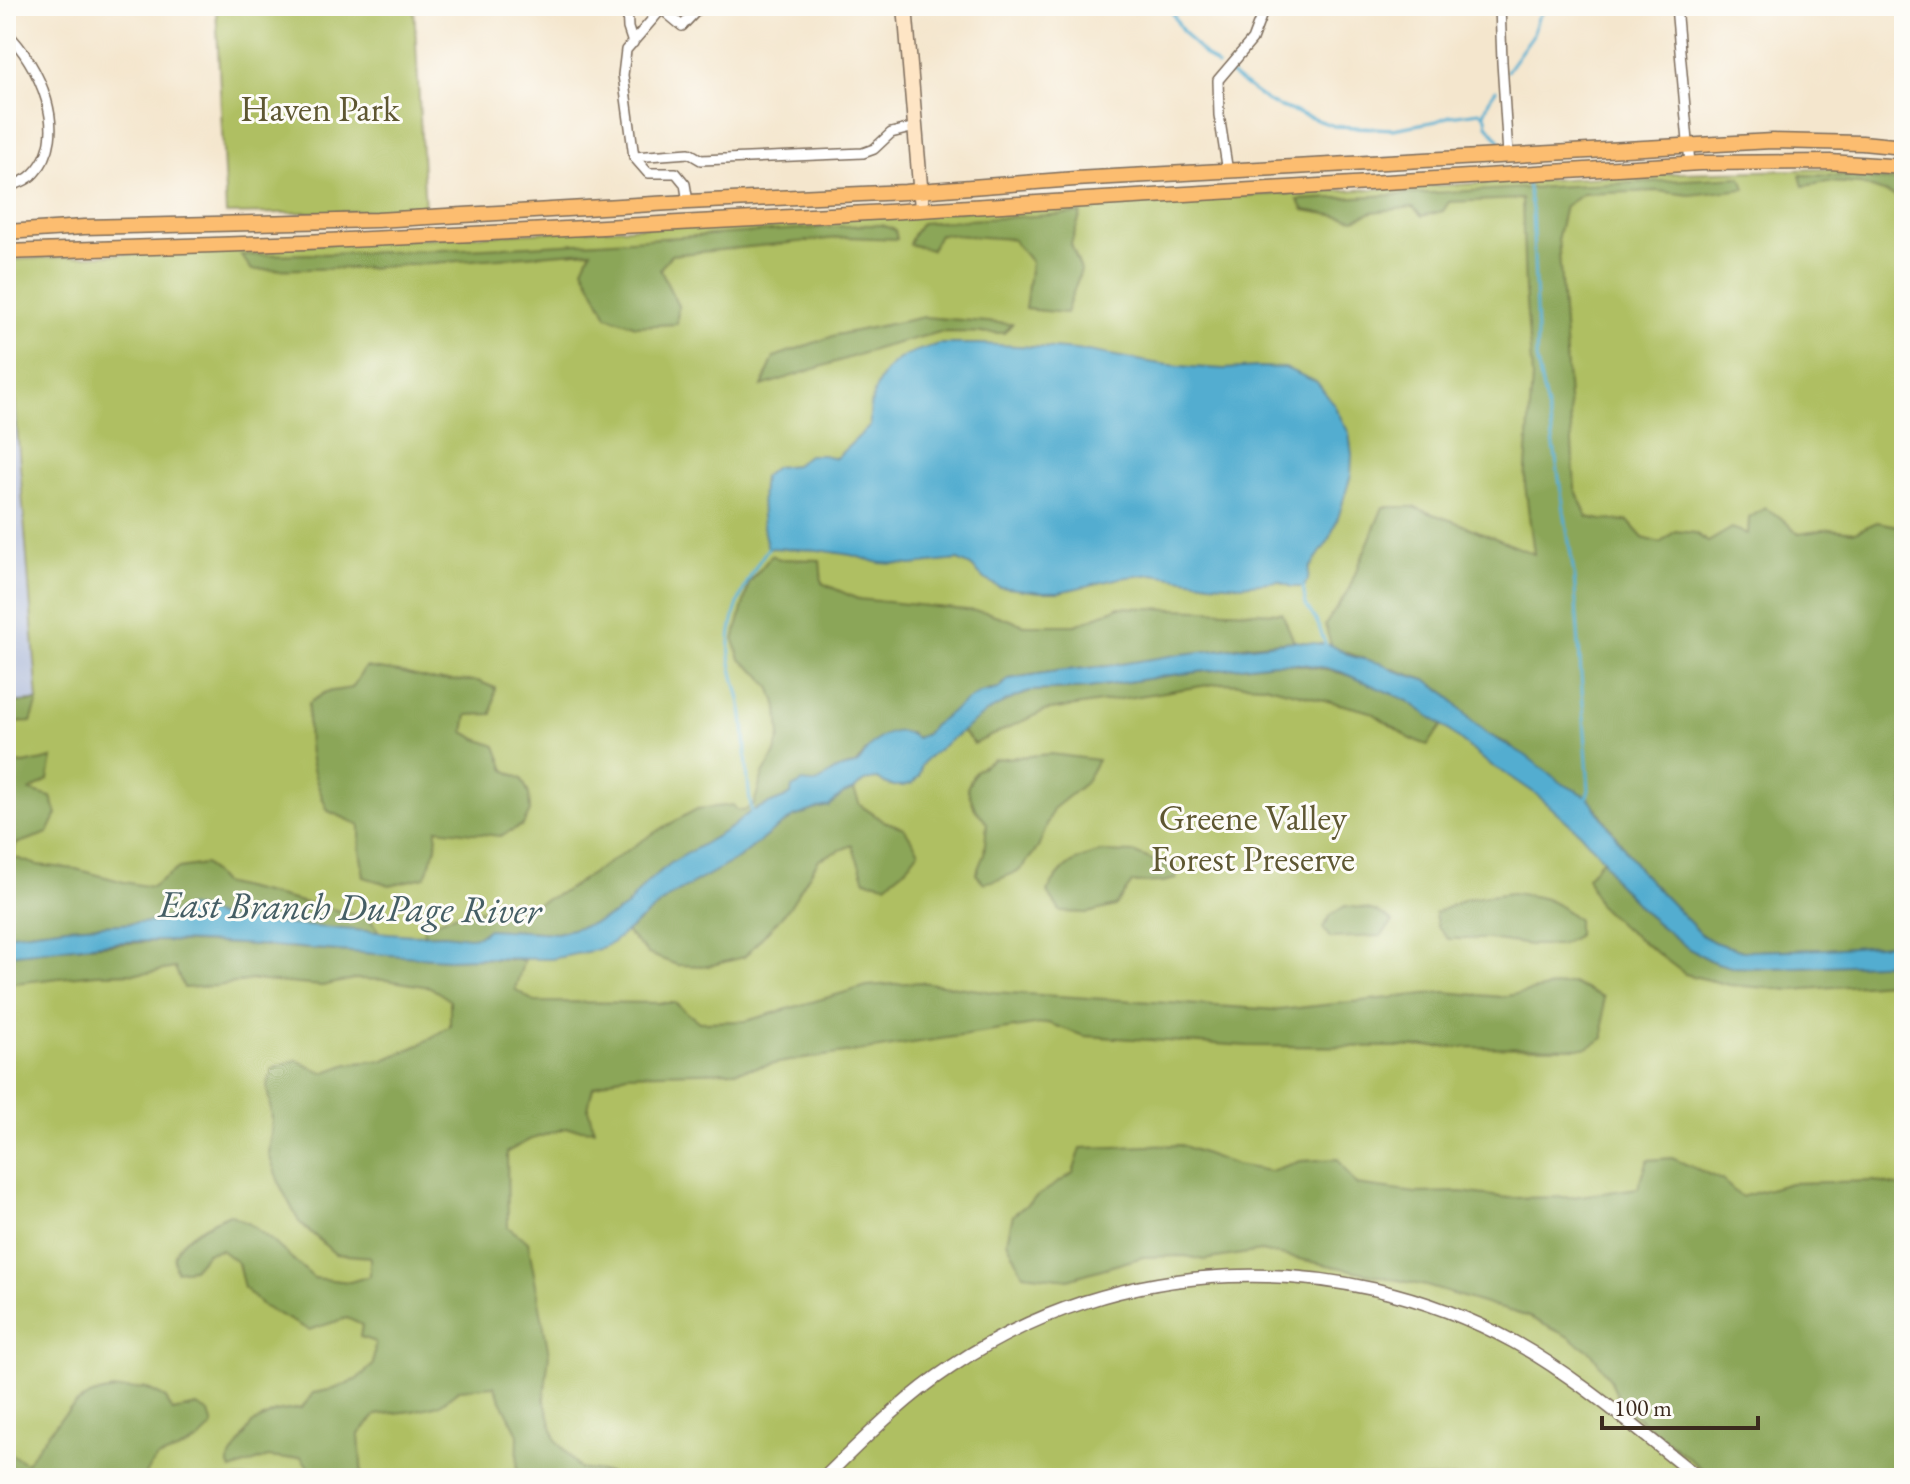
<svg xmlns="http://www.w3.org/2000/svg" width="1910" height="1484" font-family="'EB Garamond',serif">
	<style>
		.industrial { fill: #b9c4de }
		.green { fill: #afbf62; stroke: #757440; stroke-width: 2 }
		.forest { fill: #8ba658; stroke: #63683b; stroke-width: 2 }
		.water { fill: #53add0; stroke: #476c77; stroke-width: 2 }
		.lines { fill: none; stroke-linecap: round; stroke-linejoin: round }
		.stream { stroke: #53add0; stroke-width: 3 }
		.minor-casing { stroke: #7c6c5b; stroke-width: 12 }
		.tertiary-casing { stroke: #7c6c5b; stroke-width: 15 }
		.secondary-casing { stroke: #7c6c5b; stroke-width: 17 }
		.primary-casing { stroke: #7c6c5b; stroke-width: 17 }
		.minor { stroke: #fff; stroke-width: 9 }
		.tertiary { stroke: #fff; stroke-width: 12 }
		.secondary { stroke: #fee5c5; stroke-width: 14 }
		.primary { stroke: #fcbd6f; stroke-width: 14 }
		.labels { text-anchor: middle; stroke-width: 6; stroke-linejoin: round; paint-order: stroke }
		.park-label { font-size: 36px; fill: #5e5732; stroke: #fdfcf7 }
		.water-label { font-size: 38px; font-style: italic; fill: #455e65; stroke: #fdfcf7 }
	</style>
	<rect width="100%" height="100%" fill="#fdfcf7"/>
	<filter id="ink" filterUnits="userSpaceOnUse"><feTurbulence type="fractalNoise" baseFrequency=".0125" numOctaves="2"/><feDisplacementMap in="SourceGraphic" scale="16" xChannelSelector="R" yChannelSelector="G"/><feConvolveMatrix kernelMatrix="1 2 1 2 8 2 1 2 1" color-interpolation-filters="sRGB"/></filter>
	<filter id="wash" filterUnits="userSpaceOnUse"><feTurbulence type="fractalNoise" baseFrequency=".006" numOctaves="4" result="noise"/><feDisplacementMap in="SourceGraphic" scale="32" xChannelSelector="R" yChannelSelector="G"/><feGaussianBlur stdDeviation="1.8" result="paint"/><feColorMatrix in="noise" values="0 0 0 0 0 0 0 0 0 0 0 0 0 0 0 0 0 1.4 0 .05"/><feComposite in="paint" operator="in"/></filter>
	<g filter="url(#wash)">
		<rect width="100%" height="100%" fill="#f4e6cd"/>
		<!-- industrial -->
		<path class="industrial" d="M 6,283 L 38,701 L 6,703 Z"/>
		<!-- green -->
		<path class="green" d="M 216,6 L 414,6 L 425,210 L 226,214 Z
			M 1831,169 L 1904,172 L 1904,1478 L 6,1478 L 6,703 L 38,701 L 6,283 L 6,260 L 1682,173 Z"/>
		<!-- forest -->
		<path class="forest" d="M 1800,175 L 1841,176 L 1904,182 L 1904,199 L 1860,184 L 1828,182 L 1803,186 Z
			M 1741,177 L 1745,189 L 1690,195 L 1657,191 L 1583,194 L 1565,206 L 1558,236 L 1575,488 L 1587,517 L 1602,520 L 1628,521 L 1643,538 L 1660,543 L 1675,531 L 1695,533 L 1708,542 L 1732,528 L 1748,534 L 1749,518 L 1765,508 L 1780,517 L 1799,534 L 1830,529 L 1855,532 L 1877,522 L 1904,527 L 1904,943 L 1827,949 L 1743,951 L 1714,942 L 1703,936 L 1642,873 L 1595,806 L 1579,793 L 1563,784 L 1508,744 L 1488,734 L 1471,720 L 1446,693 L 1428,681 L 1339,650 L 1331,645 L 1325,625 L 1348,591 L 1383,507 L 1413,507 L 1453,521 L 1534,554 L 1525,484 L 1532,377 L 1525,290 L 1522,199 L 1449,202 L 1443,211 L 1422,216 L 1413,207 L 1372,212 L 1355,219 L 1304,210 L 1298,200 Z
			M 1081,213 L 1071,244 L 1081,270 L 1066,313 L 1025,309 L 1031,262 L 1012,239 L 939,234 L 931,250 L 909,244 L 913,235 L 921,223 Z
			M 865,225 L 882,225 L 895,230 L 897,239 L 848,237 L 671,255 L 660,269 L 678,306 L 677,324 L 636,326 L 607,316 L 583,268 L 591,251 L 366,268 L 252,270 L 241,255 C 449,254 657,238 865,225 Z
			M 924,317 L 1012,324 L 1004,333 L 940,332 L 879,348 L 762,386 L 774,357 L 836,335 Z
			M 772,555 L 779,559 L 820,560 L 822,583 L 858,599 L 986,612 L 1025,625 L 1076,625 L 1119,607 L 1282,613 L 1294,641 L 1249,645 L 1108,666 L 1057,671 L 1018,677 L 1009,679 L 998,689 L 989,690 L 932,726 L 926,734 L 916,738 L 909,732 L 866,751 L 855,765 L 847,766 L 831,773 L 823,782 L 812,784 L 784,798 L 751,811 L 732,827 L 671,863 L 647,882 L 626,907 L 611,916 L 594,923 L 557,933 L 488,929 L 478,936 L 469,938 L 444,934 L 423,935 L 425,926 L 454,915 L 499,907 L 529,907 L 565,891 L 657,831 L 697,809 L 733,805 L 737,810 L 744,811 L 754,804 L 763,774 L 773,758 L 780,737 L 778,709 L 771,689 L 760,675 L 740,659 L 734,640 L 749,583 Z
			M 1275,663 C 1321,665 1365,677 1406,700 C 1418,707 1430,717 1442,725 L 1428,745 L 1411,739 L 1371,712 L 1264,685 L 1221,683 L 1044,711 L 974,744 L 961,730 L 984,714 L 1007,701 L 1031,691 L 1089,688 L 1172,675 Z
			M 365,667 L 399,672 L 432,680 L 478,681 L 495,688 L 492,714 L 467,715 L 464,732 L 477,739 L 496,746 L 505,770 L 522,779 L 529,794 L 530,811 L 523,825 L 500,836 L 437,829 L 436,847 L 425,877 L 390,885 L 364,877 L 360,850 L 360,825 L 328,811 C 310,771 306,746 309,703 L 326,692 L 352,688 Z
			M 38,701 L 31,722 L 6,723 L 6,703 Z
			M 1051,754 L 1098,760 L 1085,783 L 1053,809 L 1038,848 L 1020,870 L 1000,879 L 984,883 L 976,874 L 984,854 L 987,823 L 975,809 L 967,788 L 975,771 L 994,759 Z
			M 52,758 L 48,780 L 30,791 L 51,797 L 57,814 L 48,833 L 16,844 L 13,857 L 37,865 L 76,869 L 124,882 L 151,887 L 179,868 L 205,864 L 222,883 L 369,918 L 380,933 L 225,919 L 205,913 L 196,908 L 178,912 L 168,919 L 157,922 L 67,927 L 6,935 L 6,762 L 24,764 Z
			M 854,790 L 860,805 L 884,821 L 904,828 L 919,851 L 906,868 L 886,884 L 865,880 L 852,845 L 819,859 L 789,908 L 744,957 L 708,966 L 677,965 L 648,954 L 626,932 L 669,897 L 739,858 L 774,830 L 794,817 L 819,808 L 829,806 L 843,794 Z
			M 1102,852 L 1135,853 L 1175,869 L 1176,879 L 1163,882 L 1132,883 L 1115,906 L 1088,913 L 1061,912 L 1047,892 C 1062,866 1073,859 1102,852 Z
			M 1603,859 L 1616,882 L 1647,915 L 1689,949 L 1714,962 L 1731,967 L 1769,968 L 1904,963 L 1904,982 L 1792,990 L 1729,985 L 1685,974 L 1620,925 L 1598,904 L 1587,877 Z
			M 1511,893 C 1543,897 1552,898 1577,919 L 1577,936 L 1560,945 L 1530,945 L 1488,939 L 1448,939 L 1437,926 L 1435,913 L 1466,899 Z
			M 1345,906 C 1364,908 1377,909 1393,922 L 1381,936 L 1330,938 L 1323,928 L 1331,915 Z
			M 160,941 L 241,944 L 449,959 L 474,958 L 524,960 L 515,989 L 535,1002 L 675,1003 L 699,1022 L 746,1021 L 867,986 L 921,982 L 993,992 L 1279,1010 L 1444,992 L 1502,997 L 1572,983 L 1603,997 L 1604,1038 L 1587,1048 L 1248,1046 L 1084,1036 L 1048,1023 L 784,1062 L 736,1071 L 626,1074 L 593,1087 L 588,1108 L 594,1130 L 566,1128 L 529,1140 L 507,1152 L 508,1227 L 528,1242 L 549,1354 L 544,1399 L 556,1440 L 580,1469 L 609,1473 L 617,1478 L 517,1478 L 518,1434 L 494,1386 L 460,1389 L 439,1405 L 412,1411 L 376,1415 L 359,1434 L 362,1478 L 298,1478 L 311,1471 L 301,1457 L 286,1459 L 268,1457 L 231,1470 L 228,1462 L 252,1424 L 275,1412 L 302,1408 L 313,1393 L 334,1389 L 356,1380 L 373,1365 L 375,1342 L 360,1337 L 362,1325 L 347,1318 L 309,1330 L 264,1307 L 244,1288 L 238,1263 L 221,1250 L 207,1253 L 193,1269 L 176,1271 C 175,1267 174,1263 174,1258 C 177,1238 213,1221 230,1214 L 251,1225 L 271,1240 L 314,1278 L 350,1282 L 370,1276 L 370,1257 L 335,1254 L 299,1222 L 280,1185 L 269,1155 L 272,1119 L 267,1086 L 273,1068 L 296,1060 L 323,1073 L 348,1064 L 384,1060 L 419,1045 L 450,1026 L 450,1000 L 430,987 L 386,980 L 354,979 L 322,986 L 252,980 L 217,986 L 184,988 L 175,968 L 148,973 L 96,974 L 6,984 L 6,955 L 72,947 Z
			M 1181,1145 L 1236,1165 L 1270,1171 L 1301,1161 L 1338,1159 L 1356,1185 L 1416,1193 L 1461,1192 L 1509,1198 L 1572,1197 L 1638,1188 L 1648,1160 L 1672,1158 L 1722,1180 L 1741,1197 L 1790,1183 L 1875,1181 L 1904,1188 L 1904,1478 L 1714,1478 L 1622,1406 L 1610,1379 L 1591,1352 L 1569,1337 L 1529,1317 L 1426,1286 L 1261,1251 L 1204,1260 L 1185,1256 L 1143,1257 L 1068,1279 L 1023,1274 L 1007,1241 L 1013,1215 L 1039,1195 L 1073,1173 L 1081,1148 Z
			M 146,1388 L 166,1398 L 172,1411 L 197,1406 L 209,1413 L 213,1426 L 198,1441 L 177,1451 L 157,1458 L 142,1478 L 6,1478 L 6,1451 L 26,1463 C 42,1442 65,1406 90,1396 C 107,1389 128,1389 146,1388 Z"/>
		<!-- water -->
		<path class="water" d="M 939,344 L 980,344 L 1053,348 L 1088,351 L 1160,364 L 1192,367 L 1224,369 L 1257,367 L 1285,368 L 1317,382 L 1334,405 L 1349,433 L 1352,454 L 1351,475 L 1339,515 L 1329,540 L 1309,569 L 1308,580 L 1303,587 L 1292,587 L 1278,581 L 1241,585 L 1210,583 L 1153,574 L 1120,578 L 1060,592 L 1040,592 L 999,587 L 984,579 L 971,566 L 958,560 L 912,565 L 880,563 L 851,555 L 818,550 L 768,548 C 761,530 760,496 763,477 L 775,467 L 795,465 L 808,455 L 823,455 L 836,458 L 870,426 C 868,397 880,366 909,354 C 918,350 929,347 939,344 Z
			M 1294,641 L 1331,645 L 1351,656 L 1383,664 L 1393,670 L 1428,681 L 1446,693 L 1471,720 L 1488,734 L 1525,755 L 1563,784 L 1587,796 L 1642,873 L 1703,936 L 1714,942 L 1743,951 L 1827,949 L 1904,943 L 1904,963 L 1769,968 L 1731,967 L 1714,962 L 1689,949 L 1647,915 L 1616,882 L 1603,859 L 1580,833 L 1536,794 L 1511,777 L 1489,764 L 1442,725 L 1406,700 L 1341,672 L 1326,668 L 1302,664 L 1275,663 L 1172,675 L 1089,688 L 1031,691 L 1007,701 L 984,714 L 926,759 L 921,766 L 919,776 L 912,784 L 903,786 L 891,786 L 877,779 L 864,781 L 854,790 L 843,794 L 829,806 L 819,808 L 794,817 L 774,830 L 739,858 L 669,897 L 612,943 L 596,950 L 551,959 L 474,958 L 449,959 C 354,954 259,942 164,941 C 111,940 58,950 6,955 L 6,935 L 67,927 L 157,922 C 168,919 178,909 187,907 C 194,906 217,916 225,919 L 412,935 L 444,934 L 469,937 L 478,936 L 488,929 L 557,933 L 594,923 L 611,916 L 626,907 L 647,882 L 671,863 L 732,827 L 751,811 L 784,798 L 791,794 L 792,788 L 803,782 C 823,786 821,778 836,770 C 842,767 849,767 855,765 C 861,762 863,755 867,750 C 879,735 899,724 916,738 L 926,734 L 932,726 L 966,701 L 980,693 L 998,689 L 1009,679 L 1057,671 L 1108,666 L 1182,654 Z"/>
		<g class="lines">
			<!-- stream -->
			<path class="stream" d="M 1170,6 C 1177,30 1199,51 1218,66
				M 1507,71 L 1532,36 L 1538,18 L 1546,6
				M 1228,73 L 1270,103 L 1334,126 L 1393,129 L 1437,121 L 1450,116 L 1480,112 L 1484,114
				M 1496,90 L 1489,100 L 1484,114 L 1486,117 L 1487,125 L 1500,141
				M 1526,179 L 1532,209 L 1537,333 L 1536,358 L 1551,427 L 1574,574 L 1589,790 L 1586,798
				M 1303,587 L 1306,605 L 1318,624 L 1326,646
				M 752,814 C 746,781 747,749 743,716 C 741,696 732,676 730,656 C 727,618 746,579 768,548"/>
		</g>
	</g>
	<g filter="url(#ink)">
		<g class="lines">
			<!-- minor casing -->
			<g class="minor-casing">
				<path id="minor" d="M 627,6 L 628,28 L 633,43
					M 658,6 L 682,26 L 701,6
					M 664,6 L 626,50 L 623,75 L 634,157 L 648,173 L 676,173 L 685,184 L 688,202
					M 1500,6 L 1502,62 L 1508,155
					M 1676,6 L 1690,164
					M 6,32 C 38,63 72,134 34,173 C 27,181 16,184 6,187
					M 634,157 L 689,153 L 701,160 L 863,153 L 874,149 L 891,133 L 915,127
					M 1228,172 L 1219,115 L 1218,80 L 1252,40 L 1265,6"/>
			</g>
			<!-- tertiary casing -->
			<g class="tertiary-casing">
				<path id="tertiary" d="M 824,1478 C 865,1438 904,1398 951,1367 C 1118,1254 1338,1246 1514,1342 C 1579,1378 1640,1432 1699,1478"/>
			</g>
			<!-- secondary casing -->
			<g class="secondary-casing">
				<path id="secondary" d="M 905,6 L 922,209"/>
			</g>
			<!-- primary casing -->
			<g class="primary-casing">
				<path id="primary" d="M 6,232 L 84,227 L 377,220 L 688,202 L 905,192 L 1075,179 L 1772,141 L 1862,143 L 1904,147
					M 6,252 L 305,242 L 453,235 L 887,212 L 1700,163 L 1830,162 L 1904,167"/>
			</g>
			<!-- minor -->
			<use href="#minor" class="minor"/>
			<!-- tertiary -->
			<use href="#tertiary" class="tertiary"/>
			<!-- secondary -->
			<use href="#secondary" class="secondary"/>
			<!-- primary -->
			<use href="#primary" class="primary"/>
		</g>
	</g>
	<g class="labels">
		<!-- park labels -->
		<g class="park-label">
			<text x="320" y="121">Haven Park</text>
			<text x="1253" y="830">Greene Valley<tspan x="1253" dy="41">Forest Preserve</tspan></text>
		</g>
		<!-- water labels -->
		<g class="water-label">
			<text transform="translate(350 907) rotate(1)" y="13">East Branch DuPage River</text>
		</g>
	</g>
	<!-- margin -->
	<rect width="1910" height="1484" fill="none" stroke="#fdfcf7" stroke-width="32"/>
	<!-- scale -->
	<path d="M1602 1416v12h156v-12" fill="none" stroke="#3b2a1e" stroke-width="4"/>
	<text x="1614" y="1416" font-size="24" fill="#3b2a1e" stroke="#fdfcf7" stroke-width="6" paint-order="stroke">100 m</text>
</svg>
